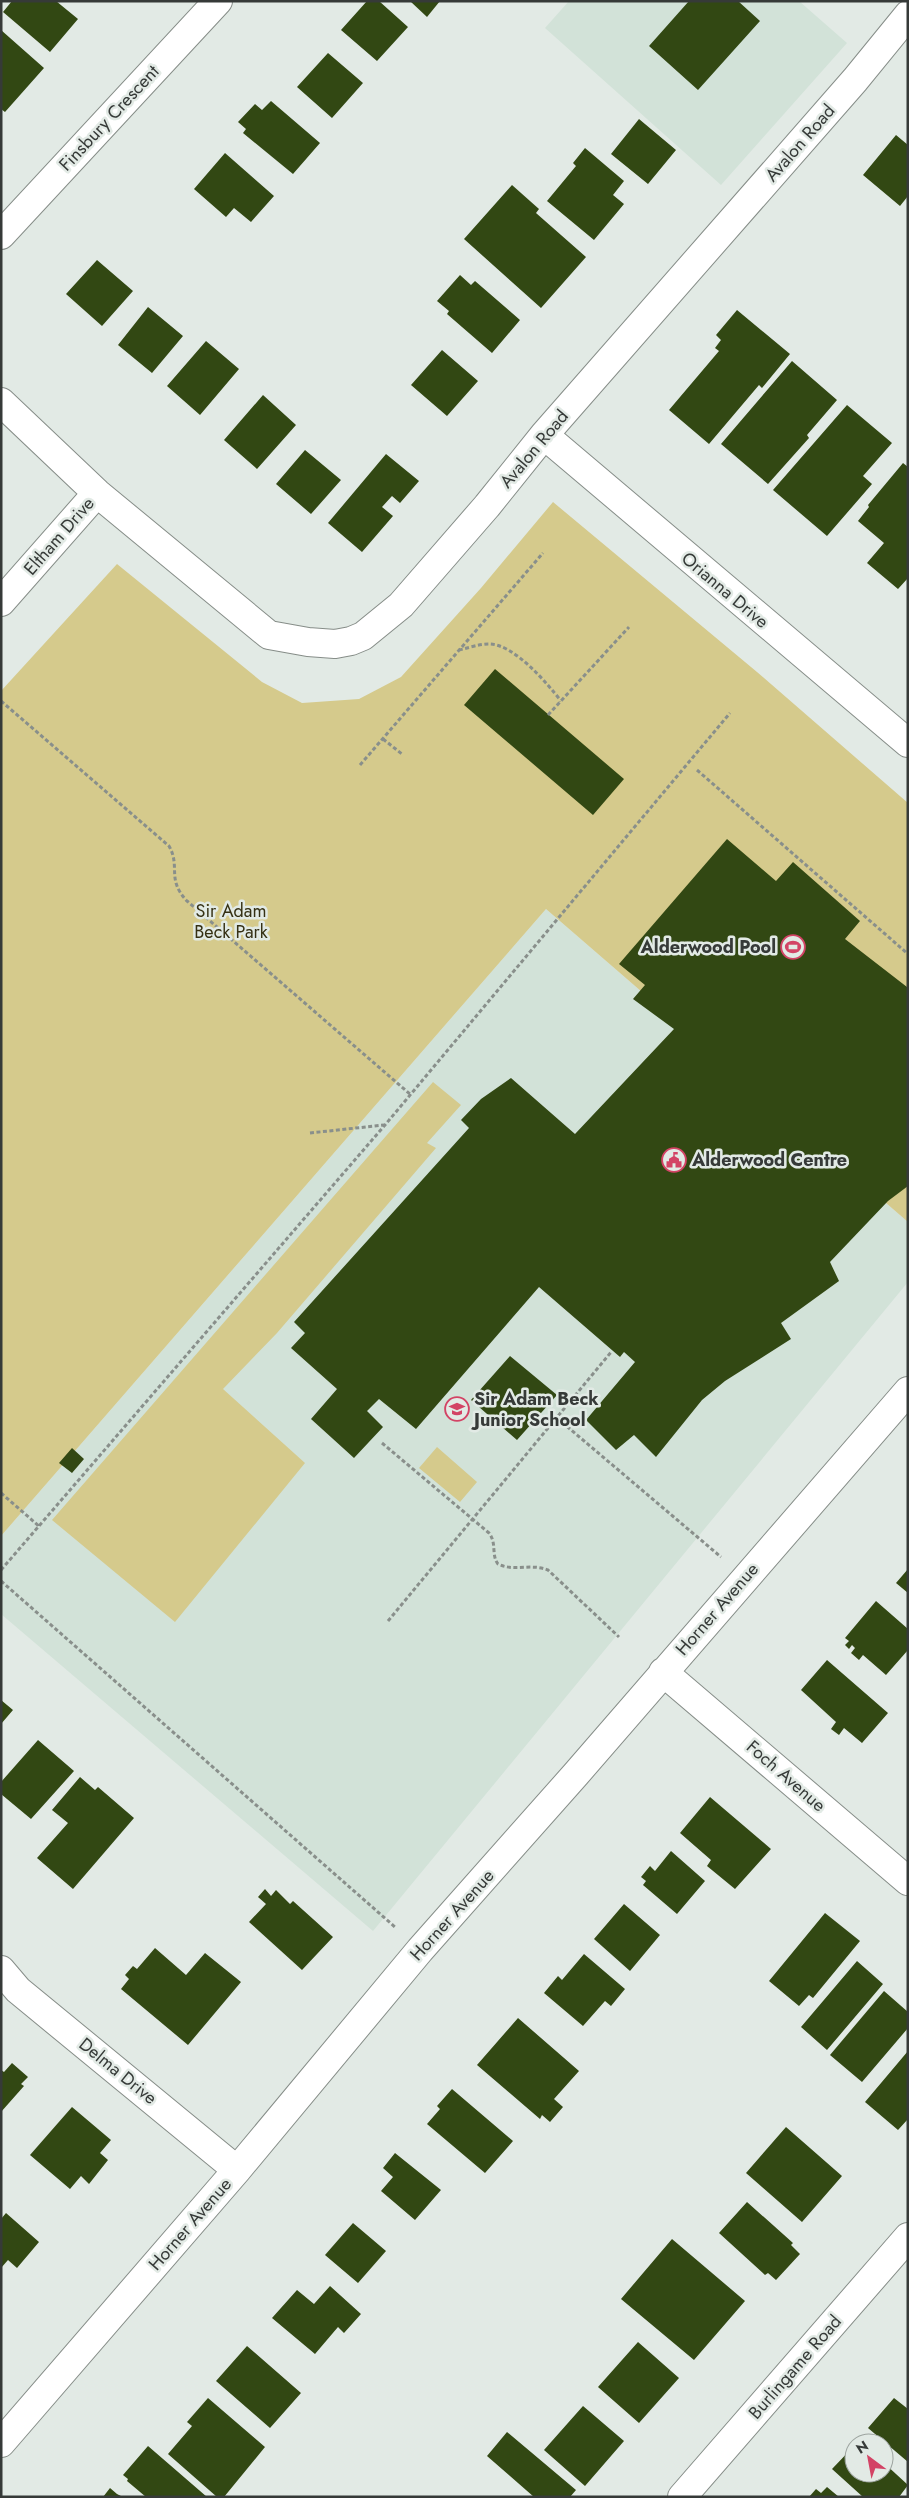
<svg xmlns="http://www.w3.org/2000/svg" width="909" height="2498" font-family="Jost,sans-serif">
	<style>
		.built { fill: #d2e2d8 }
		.green { fill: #d5ca8c }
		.building { fill: #324813 }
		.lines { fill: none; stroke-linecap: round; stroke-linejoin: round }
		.minor-casing { stroke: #868d88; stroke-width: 30 }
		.path { stroke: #898f8b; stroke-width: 3; stroke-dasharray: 4 2.5; stroke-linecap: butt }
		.minor { stroke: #fff; stroke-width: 28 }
		.labels { text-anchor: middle; stroke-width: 5; stroke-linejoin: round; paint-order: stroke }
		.street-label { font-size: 18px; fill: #363a38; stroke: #e2eae5 }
		.park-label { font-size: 18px; fill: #353013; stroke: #e2eae5 }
		.poi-label { font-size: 18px; font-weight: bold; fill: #363a38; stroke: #e2eae5; text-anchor: start }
	</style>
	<rect width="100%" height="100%" fill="#e2eae5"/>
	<!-- built -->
	<path class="built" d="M 569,1 L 799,1 L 847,43 L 721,185 L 545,28 Z
		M 546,909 L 908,1222 L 908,1282 L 373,1931 L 1,1614 L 1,1536 Z"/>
	<!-- green -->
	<path class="green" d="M 553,502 L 757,672 L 908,803 L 908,1222 L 546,909 L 1,1536 L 1,691 L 117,564 L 262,682 L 302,703 L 359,699 L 401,677 L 481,588 Z
		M 433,1082 L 461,1105 L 427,1143 L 436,1148 L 277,1333 L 223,1389 L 305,1463 L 175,1622 L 52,1520 Z
		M 437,1447 L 477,1482 L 460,1502 L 419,1468 Z"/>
	<!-- building -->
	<path class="building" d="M 12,1 L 56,1 L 78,19 L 50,52 L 3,12 Z
		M 367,1 L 379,1 L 408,27 L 377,61 L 341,30 Z
		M 410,1 L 440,1 L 427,17 Z
		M 689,1 L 738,1 L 760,21 L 698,90 L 649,46 Z
		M 1,30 L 44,68 L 5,112 L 1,109 Z
		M 328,53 L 363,83 L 332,118 L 297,87 Z
		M 271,101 L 320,143 L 293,174 L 243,133 L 246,129 L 238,122 L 255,104 L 262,110 Z
		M 639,119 L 676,150 L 648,184 L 611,154 Z
		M 896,135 L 908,145 L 908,196 L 900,206 L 863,175 Z
		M 585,148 L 624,181 L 613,195 L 624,204 L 594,240 L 547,201 L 576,166 L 573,163 Z
		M 225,153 L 274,196 L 251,222 L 234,208 L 226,217 L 194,189 Z
		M 512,185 L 539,209 L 536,213 L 586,257 L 541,308 L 464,239 Z
		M 97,260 L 133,291 L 102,326 L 66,294 Z
		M 460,275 L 471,285 L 475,281 L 520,320 L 492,353 L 447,314 L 449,311 L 437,301 Z
		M 148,307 L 183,336 L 152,373 L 118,345 Z
		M 737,310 L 790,354 L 762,388 L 759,385 L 709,444 L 669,410 L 719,351 L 715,348 L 721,340 L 716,335 Z
		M 206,341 L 239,369 L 200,415 L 167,386 Z
		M 442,350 L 478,381 L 447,416 L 411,385 Z
		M 792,361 L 837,400 L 807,435 L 809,438 L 768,484 L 721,444 Z
		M 263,395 L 296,425 L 257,469 L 224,440 Z
		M 847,405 L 892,443 L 863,476 L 872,484 L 827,536 L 773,490 Z
		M 305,450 L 341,480 L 311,514 L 276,484 Z
		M 386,454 L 419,481 L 400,503 L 392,496 L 382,507 L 393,516 L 362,552 L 328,523 Z
		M 903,463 L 908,467 L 908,578 L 898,589 L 867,563 L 884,543 L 858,521 L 869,507 L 868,505 Z
		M 495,669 L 624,779 L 593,815 L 464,705 Z
		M 727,839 L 776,881 L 793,862 L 860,921 L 845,939 L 907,987 L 908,986 L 908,1186 L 888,1201 L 830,1262 L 839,1281 L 781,1323 L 791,1339 L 725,1381 L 702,1400 L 656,1457 L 634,1435 L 616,1450 L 586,1420 L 635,1362 L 624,1352 L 620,1357 L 539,1287 L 416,1429 L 379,1399 L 367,1411 L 383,1427 L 354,1458 L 311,1419 L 337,1389 L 291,1348 L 305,1333 L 294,1322 L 469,1128 L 461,1120 L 481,1099 L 511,1078 L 575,1134 L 674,1029 L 633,999 L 645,985 L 619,964 Z
		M 510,1356 L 557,1395 L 517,1440 L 471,1400 Z
		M 72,1448 L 84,1459 L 72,1473 L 59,1463 Z
		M 908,1569 L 908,1593 L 896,1583 Z
		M 876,1601 L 908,1629 L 908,1650 L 886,1675 L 863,1655 L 859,1660 L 851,1653 L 855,1648 L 852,1645 L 849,1649 L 845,1645 L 849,1641 L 845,1638 Z
		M 827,1660 L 888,1713 L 862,1743 L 844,1728 L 839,1735 L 831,1729 L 836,1722 L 801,1690 Z
		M 1,1700 L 13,1710 L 1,1724 Z
		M 38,1740 L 74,1771 L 31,1819 L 1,1794 L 1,1782 Z
		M 80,1777 L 95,1790 L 98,1787 L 134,1818 L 73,1889 L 37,1858 L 68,1823 L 52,1810 Z
		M 710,1797 L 771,1849 L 735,1889 L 707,1866 L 711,1860 L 680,1833 Z
		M 671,1851 L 705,1881 L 677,1914 L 643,1885 L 646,1881 L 641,1877 L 650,1866 L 655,1871 Z
		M 265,1889 L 271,1896 L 276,1890 L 290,1904 L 293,1901 L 333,1937 L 302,1970 L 249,1922 L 266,1904 L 258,1897 Z
		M 624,1904 L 660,1935 L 630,1971 L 594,1939 Z
		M 825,1913 L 860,1941 L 813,1998 L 809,1995 L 799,2006 L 769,1981 Z
		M 155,1948 L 186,1975 L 205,1953 L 241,1982 L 188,2045 L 121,1989 L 129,1979 L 125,1975 L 133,1966 L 137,1969 Z
		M 584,1954 L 625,1989 L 611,2006 L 605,2001 L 583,2026 L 544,1993 L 558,1976 L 562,1980 Z
		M 857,1961 L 883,1984 L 827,2050 L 801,2027 Z
		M 884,1991 L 908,2012 L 908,2028 L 862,2082 L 830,2055 Z
		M 518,2018 L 579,2071 L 554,2099 L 563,2107 L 550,2122 L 542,2115 L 540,2119 L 477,2065 Z
		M 908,2051 L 908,2119 L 898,2130 L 865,2102 Z
		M 12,2063 L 28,2077 L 21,2084 L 24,2086 L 1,2112 L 1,2070 L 4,2072 Z
		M 452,2089 L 513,2141 L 485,2173 L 427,2124 L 440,2109 L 437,2106 Z
		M 72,2107 L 111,2140 L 100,2153 L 108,2160 L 89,2184 L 81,2176 L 70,2189 L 30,2155 Z
		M 786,2127 L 842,2176 L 802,2222 L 746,2173 Z
		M 395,2153 L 441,2190 L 415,2220 L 381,2191 L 393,2177 L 383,2168 Z
		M 747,2202 L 793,2243 L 791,2245 L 800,2254 L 776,2280 L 768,2273 L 765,2275 L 719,2233 Z
		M 6,2213 L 39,2242 L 17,2268 L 8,2260 L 1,2268 L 1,2219 Z
		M 353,2223 L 386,2251 L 358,2283 L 325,2255 Z
		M 672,2239 L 745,2301 L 694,2360 L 621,2299 Z
		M 330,2286 L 361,2314 L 344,2333 L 338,2327 L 315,2354 L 272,2318 L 297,2290 L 314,2304 Z
		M 638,2342 L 679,2378 L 639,2423 L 598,2387 Z
		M 247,2346 L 301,2393 L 270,2428 L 216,2381 Z
		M 208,2398 L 265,2447 L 224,2497 L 217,2497 L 168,2454 L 192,2426 L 187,2422 Z
		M 894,2398 L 908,2409 L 908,2462 L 868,2428 Z
		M 583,2406 L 624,2441 L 585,2486 L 544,2450 Z
		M 507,2432 L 576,2490 L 570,2497 L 534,2497 L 487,2456 Z
		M 148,2446 L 207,2497 L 146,2497 L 127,2481 L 128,2479 L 123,2475 Z
		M 854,2446 L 854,2473 L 884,2473 L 884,2463 L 908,2485 L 899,2497 L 863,2497 L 832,2469 Z
		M 827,2487 L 839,2497 L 809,2497 L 816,2489 L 821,2493 Z
		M 110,2488 L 117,2494 L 123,2497 L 103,2497 Z"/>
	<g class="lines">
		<!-- minor casing -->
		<g class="minor-casing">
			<path id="minor" d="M 1,235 L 218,1
				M 1,402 L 97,493 L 269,635 L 308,642 L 335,644 L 351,641 L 363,636 L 401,605 L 487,506 L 544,435 L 855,80 L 908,15
				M 544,435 L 908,743
				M 1,602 L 97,493
				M 663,1672 L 908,1881
				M 1,1970 L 18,1990 L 237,2170
				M 1,2443 L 237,2170 L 420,1950 L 576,1774 L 908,1391
				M 682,2497 L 908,2237"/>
		</g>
		<!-- path -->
		<path class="path" d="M 459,650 C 468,648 479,644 489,644 C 514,644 547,683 561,701
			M 1,701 L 169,846 C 181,867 166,879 187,901 L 411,1095
			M 548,715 L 629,627
			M 383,739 L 402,754
			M 360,765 L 543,553
			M 697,770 L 908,954
			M 310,1133 L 384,1125
			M 557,1418 L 721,1557
			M 382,1443 L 489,1533 C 497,1543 491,1555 498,1564 C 514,1572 531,1563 548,1570 L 619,1637
			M 1,1493 L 40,1527
			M 1,1570 L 385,1125 L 730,713
			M 1,1581 L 395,1927
			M 388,1621 L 612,1351"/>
		<!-- minor -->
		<use href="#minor" class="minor"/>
	</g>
	<!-- icons -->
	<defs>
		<g id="stadium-ring" transform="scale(1.25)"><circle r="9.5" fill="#e2eae5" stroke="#d34365" stroke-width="1.5"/><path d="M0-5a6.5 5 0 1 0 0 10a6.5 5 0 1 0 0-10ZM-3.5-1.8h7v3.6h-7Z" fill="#d34365"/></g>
		<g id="civic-ring" transform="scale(1.25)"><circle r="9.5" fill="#e2eae5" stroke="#d34365" stroke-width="1.5"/><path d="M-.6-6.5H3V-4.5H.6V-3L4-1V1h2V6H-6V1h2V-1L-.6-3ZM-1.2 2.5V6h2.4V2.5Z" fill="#d34365"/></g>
		<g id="school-ring" transform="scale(1.25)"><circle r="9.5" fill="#e2eae5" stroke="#d34365" stroke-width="1.5"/><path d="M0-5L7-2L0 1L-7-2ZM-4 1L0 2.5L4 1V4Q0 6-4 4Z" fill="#d34365"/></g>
	</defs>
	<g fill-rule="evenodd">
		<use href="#stadium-ring" x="793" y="947"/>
		<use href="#civic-ring" x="674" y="1160"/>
		<use href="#school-ring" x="457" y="1409"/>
	</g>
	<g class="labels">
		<!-- street labels -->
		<g class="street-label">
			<text transform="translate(109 118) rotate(-47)" y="6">Finsbury Crescent</text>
			<text transform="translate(800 143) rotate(-49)" y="6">Avalon Road</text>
			<text transform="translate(534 449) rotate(-50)" y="6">Avalon Road</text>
			<text transform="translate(59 536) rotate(-49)" y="6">Eltham Drive</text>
			<text transform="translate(725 590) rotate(40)" y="6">Orianna Drive</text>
			<text transform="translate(717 1609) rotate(-49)" y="6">Horner Avenue</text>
			<text transform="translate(786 1776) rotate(41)" y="6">Foch Avenue</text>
			<text transform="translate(452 1915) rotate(-48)" y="6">Horner Avenue</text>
			<text transform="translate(118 2071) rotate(39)" y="6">Delma Drive</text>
			<text transform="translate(190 2224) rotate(-49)" y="6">Horner Avenue</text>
			<text transform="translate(795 2367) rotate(-49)" y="6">Burlingame Road</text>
		</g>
		<!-- park labels -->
		<g class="park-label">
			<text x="231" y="917">Sir Adam<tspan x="231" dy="21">Beck Park</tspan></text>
		</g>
		<!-- poi labels -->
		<g class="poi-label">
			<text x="776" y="953" text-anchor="end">Alderwood Pool</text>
			<text x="692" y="1166">Alderwood Centre</text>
			<text x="474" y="1405">Sir Adam Beck<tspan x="474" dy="21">Junior School</tspan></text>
		</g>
	</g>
	<!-- border -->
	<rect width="909" height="2498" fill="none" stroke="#363a38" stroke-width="5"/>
	<!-- north arrow -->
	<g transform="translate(869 2458) rotate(328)"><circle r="24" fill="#e2eae5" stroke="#9da4a0"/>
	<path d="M0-4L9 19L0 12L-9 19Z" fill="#d34365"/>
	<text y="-8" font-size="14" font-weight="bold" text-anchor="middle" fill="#363a38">N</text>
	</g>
</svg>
